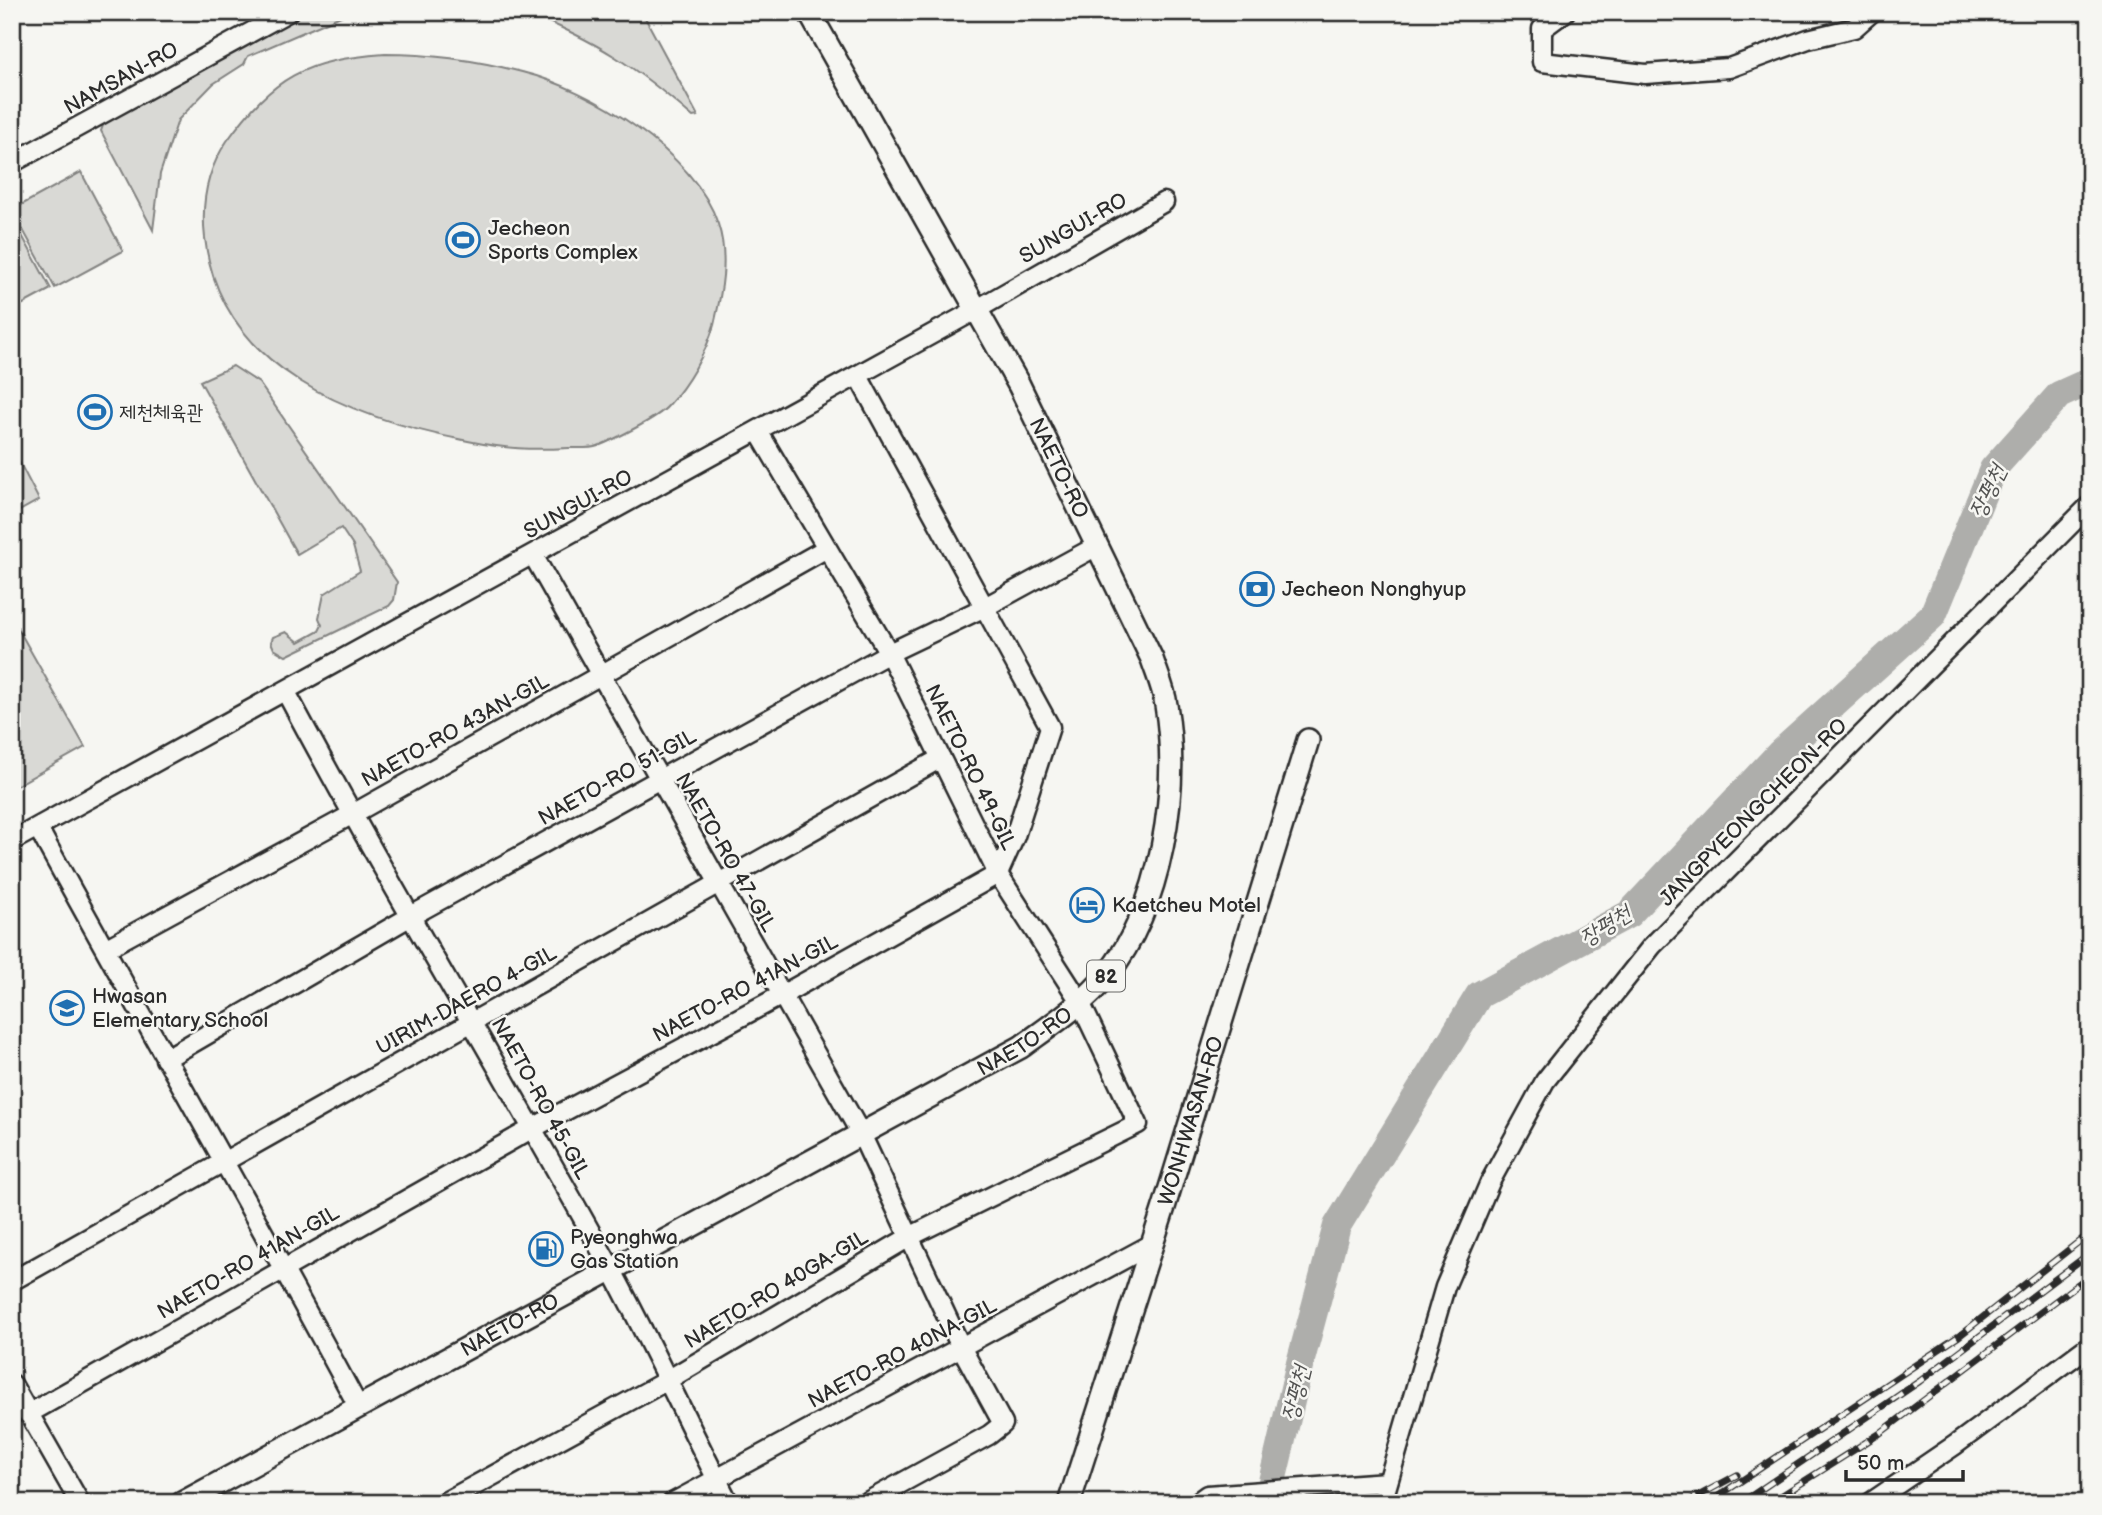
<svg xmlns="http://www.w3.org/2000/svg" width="2102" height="1515" font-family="'Balsamiq Sans','Poor Story',sans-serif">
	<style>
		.green { fill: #d9d9d5; stroke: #828280; stroke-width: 2 }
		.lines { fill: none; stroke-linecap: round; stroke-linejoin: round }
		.river { stroke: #aeaeab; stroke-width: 28 }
		.minor-casing { stroke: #2b2b2b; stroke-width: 23 }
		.major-casing { stroke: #2b2b2b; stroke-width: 26 }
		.minor { stroke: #f6f6f2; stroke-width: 18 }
		.major { stroke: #f6f6f2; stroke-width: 21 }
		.rail-casing { stroke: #2b2b2b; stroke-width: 7 }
		.rail { stroke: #f6f6f2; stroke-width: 4.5; stroke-dasharray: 13; stroke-linecap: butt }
		.labels { text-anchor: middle; stroke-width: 5; stroke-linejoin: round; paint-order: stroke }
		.shield { fill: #f6f6f2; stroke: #686867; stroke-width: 2 }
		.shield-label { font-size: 19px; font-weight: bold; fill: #2b2b2b }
		.street-label { font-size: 21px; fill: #2b2b2b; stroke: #f6f6f2 }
		.poi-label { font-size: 21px; fill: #2b2b2b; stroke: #f6f6f2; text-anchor: start }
		.water-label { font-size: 23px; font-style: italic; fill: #525251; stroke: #f6f6f2 }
	</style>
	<rect width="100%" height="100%" fill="#f6f6f2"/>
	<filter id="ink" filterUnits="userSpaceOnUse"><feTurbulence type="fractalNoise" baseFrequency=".0143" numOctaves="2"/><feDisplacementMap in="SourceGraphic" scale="14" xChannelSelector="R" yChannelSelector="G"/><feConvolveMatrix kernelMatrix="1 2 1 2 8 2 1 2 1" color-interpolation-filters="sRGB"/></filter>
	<g filter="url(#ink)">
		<!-- green -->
		<path class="green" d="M 307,12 L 350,12 L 248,56 L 244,64 L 213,84 L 178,120 L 160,174 L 153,230 L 101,131 L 104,123 Z
			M 525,12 L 642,12 L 698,116 L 693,117 C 635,66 597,41 525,12 Z
			M 385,54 C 432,54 476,60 522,72 C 591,89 695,153 718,224 C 729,257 722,292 714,325 C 706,353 688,384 668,406 C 658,418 613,440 598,446 C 590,449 578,448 569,448 C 530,450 506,449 468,441 C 354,419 220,370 205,238 C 201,204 207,170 227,141 C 274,76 305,60 385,54 Z
			M 81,172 L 123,251 L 55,288 L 12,210 Z
			M 12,217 L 51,289 L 12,310 Z
			M 233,366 L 259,383 L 397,582 L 394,600 L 389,606 L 286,656 L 274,649 L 271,642 L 273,637 L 286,632 L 299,642 L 319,631 L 322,625 L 319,618 L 324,594 L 360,571 L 353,546 L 341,528 L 297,554 L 200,381 Z
			M 12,448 L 39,500 L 12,515 Z
			M 12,618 L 85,747 L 12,788 Z"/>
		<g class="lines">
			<!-- river -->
			<path class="river" d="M 1267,1503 L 1299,1367 L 1337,1226 L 1479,995 L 1629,914 L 1779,754 L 1933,615 L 1993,469 L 2059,395 L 2090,381"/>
			<!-- minor casing -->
			<g class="minor-casing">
				<path id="minor" d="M 1565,12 L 1542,29 L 1542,62 L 1645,74 L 1729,68 L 1808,39 L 1854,28 L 1872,12
					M 12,163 L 288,12
					M 533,555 L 861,1134 L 961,1347 L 1003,1424 L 989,1435 L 865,1503
					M 286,692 C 389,886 504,1074 610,1267 C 652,1344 688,1425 729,1503
					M 38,828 C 144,1022 255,1213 359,1408
					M 12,841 L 974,311 L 1164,202
					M 105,949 L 351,815 L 827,548
					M 165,1059 L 411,916 L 889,653 L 985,607 L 1097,546
					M 12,1281 L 941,758
					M 12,1384 L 80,1503
					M 28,1414 L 533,1128 L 782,995 L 998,874 L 1015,836 L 1050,727 L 858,376
					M 443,1503 L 666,1381 L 911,1236 L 1138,1124 L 1079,1000 L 998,874 L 889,653 L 758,431
					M 672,1503 L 1152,1244
					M 1196,1503 L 1207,1495 L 1387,1482
					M 1382,1503 L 1445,1287 L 1490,1182 L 1545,1081 L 1652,946 L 2090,505
					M 1870,1503 L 1955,1445 L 2090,1345"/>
			</g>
			<!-- major casing -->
			<g class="major-casing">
				<g id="major">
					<path id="s1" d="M 182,1503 L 1021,1047 C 1050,1026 1085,1003 1107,975 C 1162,906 1180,790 1166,705 C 1164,689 1157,674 1152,659 L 1019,385 L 809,12"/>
					<path id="s2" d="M 1069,1503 L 1165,1204 L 1308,740"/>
				</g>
			</g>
			<!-- minor -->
			<use href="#minor" class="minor"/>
			<!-- major -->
			<use href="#major" class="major"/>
			<!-- rail casing -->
			<g class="rail-casing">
				<path id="rail" d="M 1685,1503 L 1737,1475
					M 1708,1503 L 1959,1336 L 2090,1233
					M 1741,1503 L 1920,1381 L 2090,1253
					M 1770,1503 L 1879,1434 L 2090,1275"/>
			</g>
			<!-- rail -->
			<use href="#rail" class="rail"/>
		</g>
	</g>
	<!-- icons -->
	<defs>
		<g id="stadium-ring" transform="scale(1.75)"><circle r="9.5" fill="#f6f6f2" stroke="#1f6fb2" stroke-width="1.5"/><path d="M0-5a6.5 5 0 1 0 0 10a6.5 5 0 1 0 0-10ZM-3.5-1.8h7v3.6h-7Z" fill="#1f6fb2"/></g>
		<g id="bank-ring" transform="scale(1.75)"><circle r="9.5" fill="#f6f6f2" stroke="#1f6fb2" stroke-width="1.5"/><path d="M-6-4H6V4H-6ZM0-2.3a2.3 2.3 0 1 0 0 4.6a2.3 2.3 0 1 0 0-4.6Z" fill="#1f6fb2"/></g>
		<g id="hotel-ring" transform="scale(1.75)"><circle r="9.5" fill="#f6f6f2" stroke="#1f6fb2" stroke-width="1.5"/><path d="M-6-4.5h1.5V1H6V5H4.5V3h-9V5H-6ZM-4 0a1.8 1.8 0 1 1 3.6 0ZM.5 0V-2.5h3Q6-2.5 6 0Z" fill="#1f6fb2"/></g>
		<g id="school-ring" transform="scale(1.75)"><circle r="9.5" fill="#f6f6f2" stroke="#1f6fb2" stroke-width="1.5"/><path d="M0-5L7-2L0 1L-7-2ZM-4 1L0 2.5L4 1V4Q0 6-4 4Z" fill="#1f6fb2"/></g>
		<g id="fuel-ring" transform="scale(1.75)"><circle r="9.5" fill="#f6f6f2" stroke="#1f6fb2" stroke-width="1.5"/><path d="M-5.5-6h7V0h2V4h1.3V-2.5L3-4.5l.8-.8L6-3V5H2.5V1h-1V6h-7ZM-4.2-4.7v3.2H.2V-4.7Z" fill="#1f6fb2"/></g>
	</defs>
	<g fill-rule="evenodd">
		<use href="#stadium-ring" x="463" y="240"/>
		<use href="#stadium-ring" x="95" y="412"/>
		<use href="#bank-ring" x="1257" y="589"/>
		<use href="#hotel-ring" x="1087" y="905"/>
		<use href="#school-ring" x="67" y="1008"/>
		<use href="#fuel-ring" x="546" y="1249"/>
	</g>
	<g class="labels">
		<!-- shield labels -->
		<rect class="shield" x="1087" y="960.5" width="38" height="31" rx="5"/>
		<g class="shield-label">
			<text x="1106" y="983">82</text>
		</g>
		<!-- street labels -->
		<g class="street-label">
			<text transform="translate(121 78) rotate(-29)" y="7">NAMSAN-RO</text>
			<text transform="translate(1073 228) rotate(-30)" y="7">SUNGUI-RO</text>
			<text transform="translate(1059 468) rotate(64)" y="7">NAETO-RO</text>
			<text transform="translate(578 504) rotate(-29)" y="7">SUNGUI-RO</text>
			<text transform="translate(455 730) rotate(-29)" y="7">NAETO-RO 43AN-GIL</text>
			<text transform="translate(971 767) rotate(64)" y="7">NAETO-RO 49-GIL</text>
			<text transform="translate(617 777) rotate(-29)" y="7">NAETO-RO 51-GIL</text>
			<text transform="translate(1753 812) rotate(-45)" y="7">JANGPYEONGCHEON-RO</text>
			<text transform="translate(726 852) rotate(60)" y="7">NAETO-RO 47-GIL</text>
			<text transform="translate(745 988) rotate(-28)" y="7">NAETO-RO 41AN-GIL</text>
			<text transform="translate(466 1000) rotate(-29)" y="7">UIRIM-DAERO 4-GIL</text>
			<text dy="7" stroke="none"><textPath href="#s1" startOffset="961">NAETO-RO</textPath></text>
			<text transform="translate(541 1098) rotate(61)" y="7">NAETO-RO 45-GIL</text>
			<text dy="7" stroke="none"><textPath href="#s2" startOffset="401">WONHWASAN-RO</textPath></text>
			<text transform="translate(248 1262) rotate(-30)" y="7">NAETO-RO 41AN-GIL</text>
			<text transform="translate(776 1289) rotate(-31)" y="7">NAETO-RO 40GA-GIL</text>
			<text dy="7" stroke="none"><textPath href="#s1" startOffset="373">NAETO-RO</textPath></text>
			<text transform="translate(902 1353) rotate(-28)" y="7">NAETO-RO 40NA-GIL</text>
		</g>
		<!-- poi labels -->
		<g class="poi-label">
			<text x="488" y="235">Jecheon<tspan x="488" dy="24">Sports Complex</tspan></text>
			<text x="119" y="419">제천체육관</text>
			<text x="1282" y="596">Jecheon Nonghyup</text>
			<text x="1112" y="912">Kaetcheu Motel</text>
			<text x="92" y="1003">Hwasan<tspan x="92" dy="24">Elementary School</tspan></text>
			<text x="570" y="1244">Pyeonghwa<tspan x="570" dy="24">Gas Station</tspan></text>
		</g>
		<!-- water labels -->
		<g class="water-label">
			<text transform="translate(1987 491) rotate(-64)" y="8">장평천</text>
			<text transform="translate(1605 925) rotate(-32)" y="8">장평천</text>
			<text transform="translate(1295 1393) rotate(-76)" y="8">장평천</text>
		</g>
	</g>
	<!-- margin -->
	<rect width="2102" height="1515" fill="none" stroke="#f6f6f2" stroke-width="42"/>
	<rect x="21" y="21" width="2060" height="1473" fill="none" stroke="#2b2b2b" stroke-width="2.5" filter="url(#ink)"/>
	<!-- scale -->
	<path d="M1846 1470v10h117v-10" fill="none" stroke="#2b2b2b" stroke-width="3.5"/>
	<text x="1857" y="1470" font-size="21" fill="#2b2b2b" stroke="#f6f6f2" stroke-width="5" paint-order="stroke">50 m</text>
</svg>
